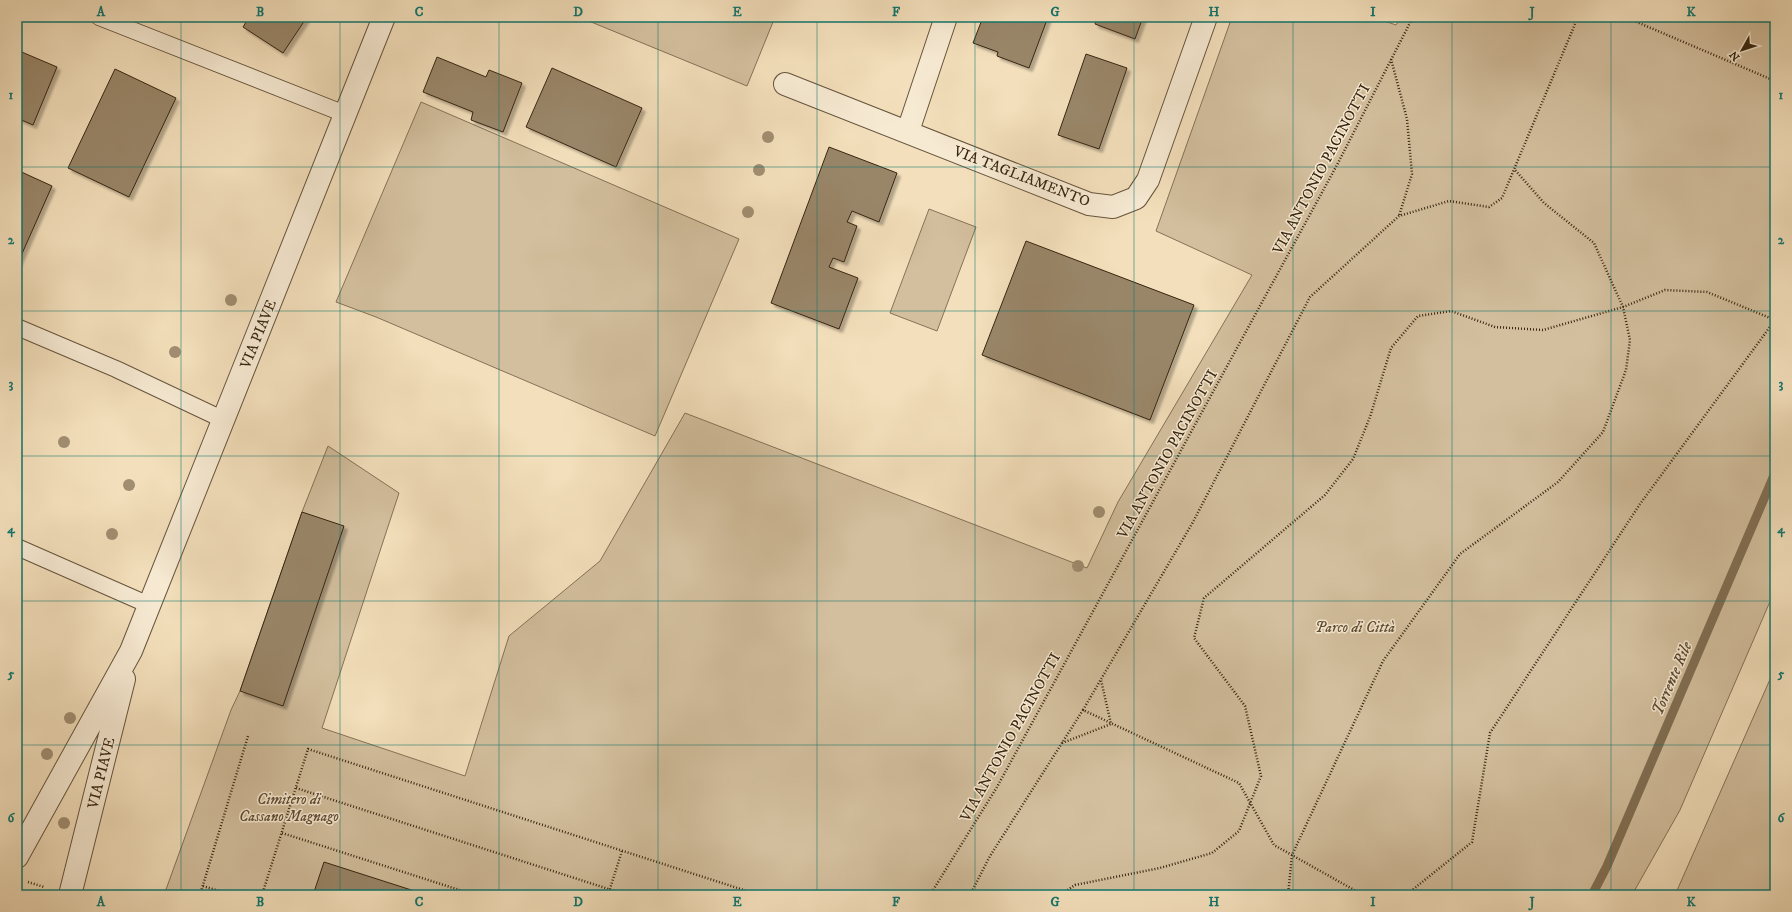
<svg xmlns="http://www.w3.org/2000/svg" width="1792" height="912" font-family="'IM FELL DW Pica',serif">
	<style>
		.green { fill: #d3bf9e; stroke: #857258 }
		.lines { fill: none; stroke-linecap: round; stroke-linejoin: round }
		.stream { stroke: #816f54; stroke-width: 9 }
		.building { fill: #998669; stroke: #372511; filter: url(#shadow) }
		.service-casing { stroke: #66543c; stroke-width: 18 }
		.minor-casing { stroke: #66543c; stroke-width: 24 }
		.path { stroke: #372511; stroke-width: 2.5; stroke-dasharray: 1 2; stroke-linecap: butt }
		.service { stroke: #f7ead3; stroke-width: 16 }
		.minor { stroke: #f7ead3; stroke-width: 22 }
		.tree { fill: #a18e71 }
		.grid { fill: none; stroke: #0f766e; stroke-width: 1; stroke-opacity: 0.55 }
		.labels { text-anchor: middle; stroke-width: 3; stroke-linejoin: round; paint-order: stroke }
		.street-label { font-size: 15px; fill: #372511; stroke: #f7ead3 }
		.park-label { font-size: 15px; font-style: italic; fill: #5e4c34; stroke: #f7ead3 }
		.water-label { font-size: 16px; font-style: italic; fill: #5c4a33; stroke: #f7ead3 }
		.neatline { fill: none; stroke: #0f766e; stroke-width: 1.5 }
		.grid-label { font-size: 13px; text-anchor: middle; font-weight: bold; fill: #0f766e }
	</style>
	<defs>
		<filter id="shadow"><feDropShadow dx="3.5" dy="3.5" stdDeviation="1" flood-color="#0004"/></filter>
	</defs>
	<rect width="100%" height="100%" fill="#f3dfbb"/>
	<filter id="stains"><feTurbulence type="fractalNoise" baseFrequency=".005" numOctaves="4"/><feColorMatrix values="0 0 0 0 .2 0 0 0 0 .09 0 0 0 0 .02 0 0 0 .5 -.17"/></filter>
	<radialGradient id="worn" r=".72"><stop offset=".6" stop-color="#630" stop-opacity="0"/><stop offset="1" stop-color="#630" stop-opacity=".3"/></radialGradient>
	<!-- green -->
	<path class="green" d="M 579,17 L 775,17 L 747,86 Z
		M 1232,17 L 1373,17 L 1396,25 L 1401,17 L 1775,17 L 1775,590 L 1680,810 L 1632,895 L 164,895 L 231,710 L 240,691 L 302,512 L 328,446 L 399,493 L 322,728 L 465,776 L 509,636 L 600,561 L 685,413 L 1087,568 L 1118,502 L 1252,275 L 1156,231 Z
		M 421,102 L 739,239 L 655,436 L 376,317 L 336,302 Z
		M 929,209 L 976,227 L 937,331 L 890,313 Z
		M 1775,668 L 1775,895 L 1675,895 Z"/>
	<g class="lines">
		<!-- stream -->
		<path class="stream" d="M 1592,895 L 1607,866 L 1775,473"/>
	</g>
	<!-- building -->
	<path class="building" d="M 249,17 L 307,17 L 283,53 L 243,27 Z
		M 983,17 L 1048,17 L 1029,68 L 997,56 L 998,52 L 973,43 Z
		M 1097,17 L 1143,17 L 1135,39 L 1095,24 Z
		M 17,50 L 57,67 L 33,125 L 17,118 Z
		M 1086,54 L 1127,68 L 1099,149 L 1058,135 Z
		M 437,57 L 486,77 L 489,70 L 522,83 L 503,132 L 471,120 L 473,112 L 423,92 Z
		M 552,68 L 642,108 L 616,167 L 526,127 Z
		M 115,69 L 176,98 L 129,197 L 68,168 Z
		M 829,147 L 897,173 L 879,222 L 852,211 L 847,222 L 857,226 L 844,262 L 833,258 L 829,267 L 858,278 L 839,329 L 771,303 Z
		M 17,170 L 52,186 L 17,265 Z
		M 1026,241 L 1194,305 L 1150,420 L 982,355 Z
		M 302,512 L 344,526 L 283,706 L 240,691 Z
		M 324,862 L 427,895 L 313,895 Z"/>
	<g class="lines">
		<!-- service casing -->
		<g class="service-casing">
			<path id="service" d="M 99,17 L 345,114
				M 17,327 L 116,369 L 224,420
				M 17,547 L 149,605"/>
		</g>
		<!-- minor casing -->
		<g class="minor-casing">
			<path id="minor" d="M 785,84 L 1089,204 L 1113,207 L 1136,198 L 1148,180 L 1206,17
				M 908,131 L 946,17
				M 17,857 L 131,651 L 384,17
				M 70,895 L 124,679"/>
		</g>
		<!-- path -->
		<path class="path" d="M 1625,17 L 1775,81
			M 1391,59 L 1407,119 L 1412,174 L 1399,216
			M 1083,710 L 1193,522 L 1310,297 L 1399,216 L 1449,201 L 1489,207 L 1502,198 L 1578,17
			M 1062,743 L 1111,724 L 1101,680
			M 296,788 L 627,895
			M 282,833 L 475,895
			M 28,882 L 44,887
			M 203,886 L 232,895
			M 200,895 L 248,736
			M 262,895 L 308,749 L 759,895
			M 608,895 L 622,851
			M 930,895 L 997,787 L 1337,165 L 1413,17
			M 970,895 L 990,856 L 1083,710 L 1239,783 L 1274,845 L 1363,895
			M 1060,895 L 1075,885 L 1160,868 L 1212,853 L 1239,831 L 1261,776 L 1245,706 L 1194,638 L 1204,598 L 1325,495 L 1353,459 L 1370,417 L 1391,348 L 1418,316 L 1451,311 L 1495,327 L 1543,330 L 1623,307 L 1665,290 L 1707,292 L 1775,320
			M 1288,895 L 1292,855 L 1383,661 L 1460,554 L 1558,482 L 1603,432 L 1626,370 L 1630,340 L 1623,307 L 1594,243 L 1544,203 L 1515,170
			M 1406,895 L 1472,842 L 1490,733 L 1640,504 L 1775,320"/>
		<!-- service -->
		<use href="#service" class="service"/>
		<!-- minor -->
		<use href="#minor" class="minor"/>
	</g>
	<!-- trees -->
	<g class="tree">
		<circle cx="768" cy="137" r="6"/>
		<circle cx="759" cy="170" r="6"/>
		<circle cx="748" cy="212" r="6"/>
		<circle cx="231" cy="300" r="6"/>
		<circle cx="175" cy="352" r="6"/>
		<circle cx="64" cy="442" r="6"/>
		<circle cx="129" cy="485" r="6"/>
		<circle cx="1099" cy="512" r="6"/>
		<circle cx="112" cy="534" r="6"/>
		<circle cx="1078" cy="566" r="6"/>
		<circle cx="70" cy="718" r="6"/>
		<circle cx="47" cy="754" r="6"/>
		<circle cx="64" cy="823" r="6"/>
	</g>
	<!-- grid -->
	<path class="grid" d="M 181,17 L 181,895M 340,17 L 340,895M 499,17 L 499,895M 658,17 L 658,895M 817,17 L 817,895M 975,17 L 975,895M 1134,17 L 1134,895M 1293,17 L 1293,895M 1452,17 L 1452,895M 1611,17 L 1611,895M 17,167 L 1775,167M 17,311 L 1775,311M 17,456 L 1775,456M 17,601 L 1775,601M 17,745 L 1775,745"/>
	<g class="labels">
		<!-- street labels -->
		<g class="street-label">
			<text transform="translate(1321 169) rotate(-62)" y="5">VIA ANTONIO PACINOTTI</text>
			<text transform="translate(1022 176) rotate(21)" y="5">VIA TAGLIAMENTO</text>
			<text transform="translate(258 334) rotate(-68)" y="5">VIA PIAVE</text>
			<text transform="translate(1167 454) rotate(-61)" y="5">VIA ANTONIO PACINOTTI</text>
			<text transform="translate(1010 737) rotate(-61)" y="5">VIA ANTONIO PACINOTTI</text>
			<text transform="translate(101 773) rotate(-76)" y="5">VIA PIAVE</text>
		</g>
		<!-- park labels -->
		<g class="park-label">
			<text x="1355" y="632">Parco di Città</text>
			<text x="289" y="804">Cimitero di<tspan x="289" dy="17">Cassano Magnago</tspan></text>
		</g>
		<!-- water labels -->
		<g class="water-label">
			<text transform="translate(1671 678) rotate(-67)" y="6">Torrente Rile</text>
		</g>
	</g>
	<!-- margin -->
	<rect width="1792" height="912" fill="none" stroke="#f3dfbb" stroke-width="44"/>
	<!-- north arrow -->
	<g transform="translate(1742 50) rotate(231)" stroke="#f7ead3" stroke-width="3" paint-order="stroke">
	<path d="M0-3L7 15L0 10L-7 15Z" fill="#372511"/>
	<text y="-6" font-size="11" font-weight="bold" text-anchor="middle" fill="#372511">N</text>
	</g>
	<rect x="22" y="22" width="1748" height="868" class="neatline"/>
	<g class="grid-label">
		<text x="101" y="16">A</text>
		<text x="260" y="16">B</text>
		<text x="419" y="16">C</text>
		<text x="578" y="16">D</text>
		<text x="737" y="16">E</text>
		<text x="896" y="16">F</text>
		<text x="1055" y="16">G</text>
		<text x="1214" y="16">H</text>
		<text x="1373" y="16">I</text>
		<text x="1532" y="16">J</text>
		<text x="1691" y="16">K</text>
		<text x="11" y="99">1</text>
		<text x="1781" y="99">1</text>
		<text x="11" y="244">2</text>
		<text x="1781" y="244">2</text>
		<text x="11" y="388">3</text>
		<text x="1781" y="388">3</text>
		<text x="11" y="533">4</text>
		<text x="1781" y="533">4</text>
		<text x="11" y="678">5</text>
		<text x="1781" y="678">5</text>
		<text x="11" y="822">6</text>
		<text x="1781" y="822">6</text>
		<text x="101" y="906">A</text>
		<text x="260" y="906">B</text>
		<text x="419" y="906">C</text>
		<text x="578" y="906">D</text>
		<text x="737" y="906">E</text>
		<text x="896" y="906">F</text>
		<text x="1055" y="906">G</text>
		<text x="1214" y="906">H</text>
		<text x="1373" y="906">I</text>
		<text x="1532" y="906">J</text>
		<text x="1691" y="906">K</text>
	</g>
	<rect width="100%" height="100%" filter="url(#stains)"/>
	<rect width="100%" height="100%" fill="url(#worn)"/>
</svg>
